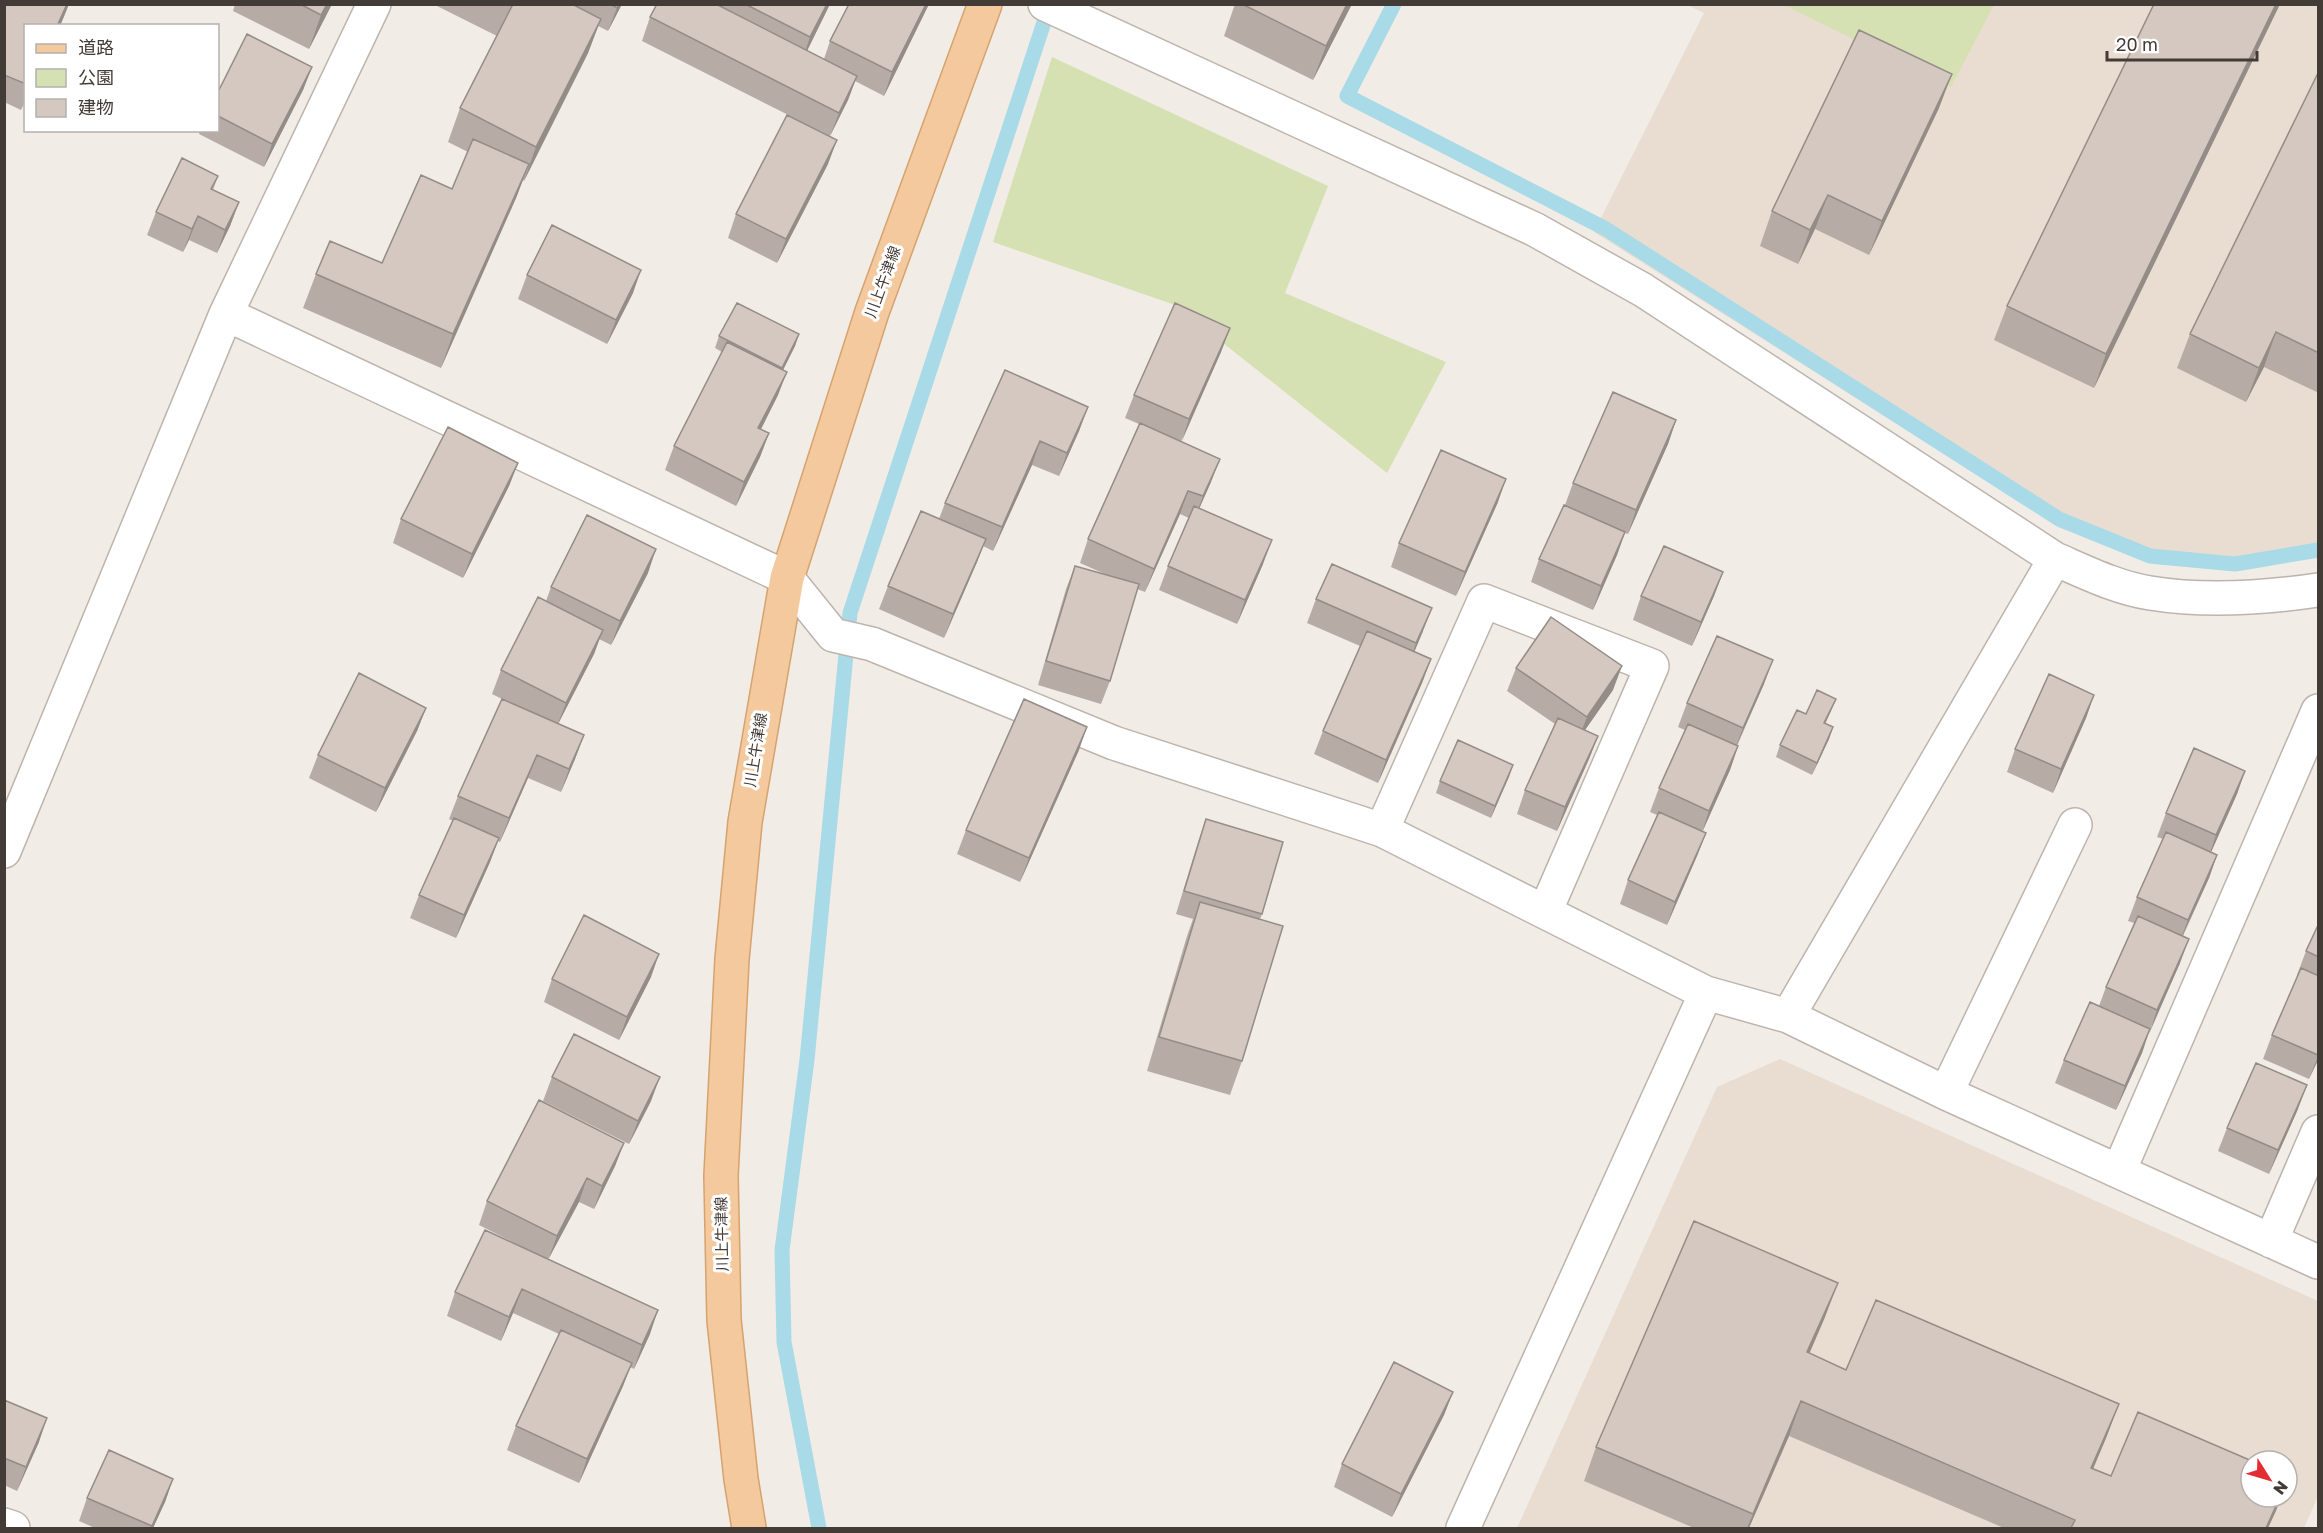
<svg xmlns="http://www.w3.org/2000/svg" width="2323" height="1533" font-family="'Golos Text','Noto Sans JP',sans-serif">
	<style>
		.education { fill: #e9ddd1; fill-rule: evenodd }
		.green { fill: #d5e1b3 }
		.lines { fill: none; stroke-linecap: round; stroke-linejoin: round }
		.stream { stroke: #a8dae8; stroke-width: 15 }
		.minor-casing { stroke: #beb4ad; stroke-width: 36 }
		.major-casing { stroke: #d6a36f; stroke-width: 36 }
		.minor { stroke: #fff; stroke-width: 33 }
		.major { stroke: #f3c99d; stroke-width: 33 }
		.wall { fill: #b6aca5 }
		.shaded-wall { fill: #948c86 }
		.building { fill: #d4c8c0; stroke: #948c86; stroke-width: 1.5 }
		.labels { text-anchor: middle; stroke-width: 6; stroke-linejoin: round; paint-order: stroke }
		.street-label { font-size: 15px; fill: #433b36; stroke: #fff }
	</style>
	<rect width="100%" height="100%" fill="#f1ece6"/>
	<!-- education -->
	<path class="education" d="M 1687,5 L 2318,5 L 2318,557 L 2238,571 L 2155,564 L 2061,528 L 1594,232 L 1704,13 Z
		M 1780,1059 L 2318,1301 L 2318,1496 L 2304,1528 L 1517,1528 L 1717,1087 ZM 2251,1461 L 2287,1461 L 2287,1497 L 2251,1497 Z"/>
	<!-- green -->
	<path class="green" d="M 1784,5 L 1994,5 L 1951,87 Z
		M 1052,57 L 1328,186 L 1285,293 L 1446,362 L 1387,473 L 1175,305 L 993,242 Z"/>
	<g class="lines">
		<!-- stream -->
		<path class="stream" d="M 1394,4 L 1347,96 L 1606,229 L 2059,519 L 2150,556 L 2235,564 L 2318,550
			M 819,1528 L 784,1342 L 782,1250 L 807,1060 L 850,613 L 1050,4"/>
		<!-- minor casing -->
		<g class="minor-casing">
			<path id="minor" d="M 1045,4 L 1534,229 L 1643,290 L 2055,559 C 2085,572 2117,588 2150,593 C 2205,602 2264,598 2318,590
				M 226,314 L 787,578 L 833,635 L 872,644 L 1114,743 L 1382,830 L 1706,993 L 1788,1016 L 1946,1093 L 2318,1262
				M 1382,830 L 1484,601 L 1652,666 L 1545,912
				M 4,851 L 226,314 L 374,4
				M 1788,1016 L 2055,559
				M 1946,1093 L 2075,825
				M 2119,1171 L 2318,711
				M 2271,1241 L 2318,1132
				M 4,1525 L 13,1528
				M 1463,1528 L 1706,993"/>
		</g>
		<!-- major casing -->
		<g class="major-casing">
			<path id="major" d="M 749,1528 L 741,1479 L 724,1320 L 721,1176 L 732,959 L 745,822 L 787,578 L 872,312 L 985,4"/>
		</g>
		<!-- minor -->
		<use href="#minor" class="minor"/>
		<!-- major -->
		<use href="#major" class="major"/>
	</g>
	<!-- wall -->
	<path class="wall" d="M 4,4 L 69,4 L 60,26 L 26,26 L 26,100 L 21,110 L 4,102 Z
		M 235,4 L 332,4 L 309,49 L 233,11 Z
		M 433,4 L 622,4 L 608,31 L 598,26 L 588,53 L 524,181 L 523,180 L 516,198 L 441,368 L 303,308 L 316,274 L 382,263 L 452,189 L 468,152 L 448,142 L 460,108 L 497,36 Z
		M 657,4 L 830,4 L 807,51 L 824,59 L 830,41 L 849,4 L 929,4 L 884,96 L 855,81 L 848,100 L 830,136 L 642,41 L 650,17 Z
		M 1235,4 L 1352,4 L 1313,80 L 1224,36 Z
		M 2280,4 L 2094,388 L 1994,340 L 2007,306 Z
		M 312,67 L 303,90 L 264,167 L 199,134 L 200,130 L 218,130 L 218,92 Z
		M 2319,71 L 2319,393 L 2264,367 L 2246,402 L 2177,368 L 2190,334 Z
		M 1939,108 L 1869,255 L 1815,229 L 1798,264 L 1760,246 L 1772,211 Z
		M 828,164 L 777,263 L 728,238 L 736,214 Z
		M 218,176 L 213,190 L 239,202 L 230,226 L 217,253 L 189,240 L 183,252 L 147,235 L 156,212 Z
		M 527,275 L 633,293 L 607,344 L 518,299 Z
		M 1230,328 L 1221,352 L 1181,441 L 1211,482 L 1199,509 L 1263,564 L 1237,624 L 1159,590 L 1168,566 L 1189,518 L 1180,514 L 1145,592 L 1137,589 L 1110,681 L 1101,704 L 1038,685 L 1066,589 L 1075,566 L 1107,575 L 1080,563 L 1088,539 L 1139,424 L 1125,418 L 1134,395 Z
		M 799,334 L 795,346 L 783,370 L 778,395 L 761,429 L 769,433 L 760,457 L 736,506 L 665,470 L 674,446 L 722,352 L 715,348 L 719,336 Z
		M 1088,407 L 1079,431 L 1059,476 L 1032,465 L 993,551 L 983,546 L 977,562 L 944,638 L 879,609 L 888,586 L 939,519 L 945,503 Z
		M 1676,420 L 1668,444 L 1628,534 L 1625,533 L 1617,555 L 1593,610 L 1531,582 L 1539,559 L 1565,505 L 1573,483 Z
		M 518,463 L 509,486 L 463,578 L 393,543 L 401,519 Z
		M 1498,502 L 1456,596 L 1391,567 L 1399,543 Z
		M 1723,572 L 1714,596 L 1692,646 L 1633,620 L 1641,596 Z
		M 648,573 L 611,645 L 599,639 L 594,654 L 558,724 L 584,735 L 575,759 L 561,792 L 528,778 L 500,842 L 498,841 L 490,862 L 456,938 L 410,918 L 419,895 L 453,821 L 449,819 L 458,796 L 506,701 L 492,694 L 501,670 L 546,601 L 551,587 Z
		M 1316,599 L 1423,631 L 1414,652 L 1431,659 L 1422,683 L 1378,783 L 1314,754 L 1323,731 L 1360,646 L 1307,623 Z
		M 1516,668 L 1613,690 L 1585,730 L 1598,736 L 1589,759 L 1557,831 L 1517,814 L 1525,790 L 1555,724 L 1507,691 Z
		M 1764,684 L 1737,746 L 1738,746 L 1730,770 L 1702,831 L 1706,833 L 1697,856 L 1667,925 L 1620,904 L 1628,880 L 1657,815 L 1650,812 L 1659,788 L 1685,730 L 1678,727 L 1687,703 Z
		M 2094,695 L 2086,718 L 2053,793 L 2007,772 L 2015,749 Z
		M 1836,699 L 1825,723 L 1833,727 L 1829,739 L 1812,775 L 1776,757 L 1780,745 L 1806,714 Z
		M 426,708 L 417,731 L 376,812 L 309,778 L 318,755 Z
		M 1079,750 L 1020,882 L 957,854 L 966,830 Z
		M 1513,765 L 1491,818 L 1436,793 L 1440,781 Z
		M 2245,771 L 2237,794 L 2211,852 L 2217,855 L 2209,878 L 2183,936 L 2180,963 L 2148,1034 L 2142,1053 L 2116,1110 L 2055,1083 L 2064,1060 L 2099,1006 L 2106,987 L 2134,923 L 2128,921 L 2137,897 L 2163,839 L 2157,837 L 2166,813 Z
		M 1206,819 L 1262,914 L 1260,919 L 1242,1061 L 1230,1095 L 1147,1071 L 1187,936 L 1193,919 L 1176,914 L 1198,842 Z
		M 2319,923 L 2319,1058 L 2309,1079 L 2263,1059 L 2272,1035 L 2298,975 L 2297,975 L 2306,951 Z
		M 651,977 L 619,1040 L 544,1002 L 552,979 Z
		M 552,1077 L 651,1101 L 629,1144 L 543,1101 Z
		M 2298,1109 L 2269,1174 L 2218,1151 L 2227,1128 Z
		M 624,1143 L 615,1166 L 594,1209 L 579,1202 L 548,1259 L 650,1334 L 634,1369 L 630,1367 L 623,1386 L 579,1483 L 507,1450 L 516,1426 L 559,1334 L 513,1313 L 501,1341 L 447,1316 L 455,1292 L 534,1253 L 479,1225 L 487,1201 Z
		M 1825,1317 L 1809,1353 L 1846,1370 L 2119,1404 L 2106,1438 L 2093,1469 L 2111,1476 L 2251,1497 L 2281,1497 L 2268,1528 L 2004,1528 L 1789,1436 L 1749,1528 L 1694,1528 L 1584,1481 L 1596,1447 Z
		M 1453,1392 L 1444,1415 L 1392,1517 L 1334,1487 L 1342,1464 Z
		M 4,1400 L 39,1442 L 17,1491 L 4,1485 Z
		M 173,1479 L 165,1502 L 153,1528 L 95,1528 L 79,1521 L 87,1498 Z"/>
	<!-- shaded-wall -->
	<path class="shaded-wall" d="M 67,4 L 69,4 L 60,26 L 57,26 Z
		M 327,4 L 332,4 L 309,49 L 321,15 Z
		M 619,4 L 622,4 L 608,31 L 617,8 Z
		M 827,4 L 830,4 L 802,61 L 810,37 Z
		M 926,4 L 929,4 L 884,96 L 892,72 Z
		M 1347,4 L 1352,4 L 1313,80 L 1326,46 Z
		M 2276,4 L 2280,4 L 2094,388 L 2106,354 Z
		M 601,19 L 588,53 L 524,181 L 536,147 Z
		M 312,67 L 303,90 L 264,167 L 272,144 Z
		M 1952,74 L 1939,108 L 1869,255 L 1882,221 Z
		M 857,76 L 848,100 L 830,136 L 839,113 Z
		M 837,140 L 828,164 L 777,263 L 786,239 Z
		M 529,164 L 516,198 L 441,368 L 453,334 Z
		M 1828,195 L 1815,229 L 1798,264 L 1810,230 Z
		M 239,202 L 230,226 L 217,253 L 225,230 Z
		M 198,216 L 189,240 L 183,252 L 192,229 Z
		M 641,270 L 633,293 L 607,344 L 616,320 Z
		M 1230,328 L 1221,352 L 1181,443 L 1189,419 Z
		M 2276,332 L 2264,367 L 2246,402 L 2259,368 Z
		M 799,334 L 795,346 L 778,380 L 782,368 Z
		M 787,372 L 778,395 L 750,451 L 758,428 Z
		M 1088,407 L 1079,431 L 1059,476 L 1067,453 Z
		M 1676,420 L 1668,444 L 1628,534 L 1636,510 Z
		M 769,433 L 760,457 L 736,506 L 744,482 Z
		M 1040,441 L 1032,465 L 993,551 L 1002,527 Z
		M 1220,459 L 1211,482 L 1194,520 L 1203,496 Z
		M 518,463 L 509,486 L 463,578 L 472,554 Z
		M 1506,479 L 1498,502 L 1456,596 L 1465,572 Z
		M 1188,491 L 1180,514 L 1145,592 L 1154,569 Z
		M 1625,532 L 1617,555 L 1593,610 L 1601,586 Z
		M 986,539 L 977,562 L 944,638 L 953,614 Z
		M 1272,540 L 1263,564 L 1237,624 L 1245,600 Z
		M 656,549 L 648,573 L 611,645 L 620,621 Z
		M 1723,572 L 1714,596 L 1692,646 L 1701,622 Z
		M 1432,608 L 1423,631 L 1408,667 L 1416,643 Z
		M 603,630 L 594,654 L 557,726 L 566,703 Z
		M 1431,659 L 1422,683 L 1378,783 L 1386,760 Z
		M 1773,660 L 1764,684 L 1734,751 L 1743,728 Z
		M 1622,666 L 1613,690 L 1578,740 L 1587,717 Z
		M 2094,695 L 2086,718 L 2053,793 L 2061,769 Z
		M 1836,699 L 1831,711 L 1820,735 L 1824,723 Z
		M 426,708 L 417,731 L 376,812 L 385,788 Z
		M 1087,727 L 1079,750 L 1020,882 L 1029,858 Z
		M 1833,727 L 1829,739 L 1812,775 L 1817,763 Z
		M 584,735 L 575,759 L 561,792 L 569,769 Z
		M 1598,736 L 1589,759 L 1557,831 L 1565,807 Z
		M 1738,746 L 1730,770 L 1701,835 L 1709,811 Z
		M 537,755 L 528,778 L 500,842 L 509,818 Z
		M 1513,765 L 1509,777 L 1491,818 L 1495,806 Z
		M 2245,771 L 2237,794 L 2208,859 L 2216,835 Z
		M 1706,833 L 1697,856 L 1667,925 L 1675,902 Z
		M 499,838 L 490,862 L 456,938 L 464,915 Z
		M 2217,855 L 2209,878 L 2179,943 L 2188,920 Z
		M 2189,939 L 2180,963 L 2149,1034 L 2157,1010 Z
		M 659,954 L 651,977 L 619,1040 L 627,1017 Z
		M 2150,1029 L 2142,1053 L 2116,1110 L 2125,1086 Z
		M 2319,1054 L 2319,1058 L 2309,1079 Z
		M 660,1077 L 651,1101 L 629,1144 L 638,1121 Z
		M 2307,1085 L 2298,1109 L 2269,1174 L 2278,1150 Z
		M 624,1143 L 615,1166 L 594,1209 L 602,1186 Z
		M 587,1178 L 579,1202 L 548,1260 L 557,1236 Z
		M 1838,1283 L 1825,1317 L 1795,1387 L 1807,1352 Z
		M 522,1289 L 513,1313 L 501,1341 L 509,1317 Z
		M 658,1310 L 650,1334 L 634,1369 L 642,1345 Z
		M 632,1363 L 623,1386 L 579,1483 L 587,1459 Z
		M 1453,1392 L 1444,1415 L 1392,1517 L 1401,1494 Z
		M 1801,1401 L 1789,1436 L 1749,1528 L 1747,1528 L 1753,1514 Z
		M 2119,1404 L 2106,1438 L 2079,1502 L 2091,1468 Z
		M 47,1418 L 39,1442 L 17,1491 L 26,1467 Z
		M 173,1479 L 165,1502 L 153,1528 L 151,1528 Z
		M 2280,1497 L 2281,1497 L 2276,1511 L 2268,1528 L 2266,1528 Z"/>
	<!-- building -->
	<path class="building" d="M 4,4 L 67,4 L 57,26 L 26,26 L 26,84 L 4,75 Z
		M 300,4 L 327,4 L 321,15 Z
		M 513,4 L 572,4 L 601,19 L 536,147 L 460,108 Z
		M 610,4 L 619,4 L 617,8 Z
		M 657,4 L 716,4 L 857,76 L 839,113 L 650,17 Z
		M 745,4 L 827,4 L 810,37 Z
		M 849,4 L 926,4 L 892,72 L 830,41 Z
		M 1242,4 L 1347,4 L 1326,46 Z
		M 2154,4 L 2276,4 L 2106,354 L 2007,306 Z
		M 1859,30 L 1952,74 L 1882,221 L 1828,195 L 1810,230 L 1772,211 Z
		M 247,34 L 312,67 L 272,144 L 218,116 L 218,92 Z
		M 2319,71 L 2319,353 L 2276,332 L 2259,368 L 2190,334 Z
		M 787,115 L 837,140 L 786,239 L 736,214 Z
		M 473,139 L 529,164 L 453,334 L 316,274 L 330,241 L 382,263 L 421,175 L 452,189 Z
		M 182,158 L 218,176 L 211,189 L 239,202 L 225,230 L 198,216 L 192,229 L 156,212 Z
		M 552,225 L 641,270 L 616,320 L 527,275 Z
		M 737,303 L 799,334 L 782,368 L 719,336 Z
		M 1175,303 L 1230,328 L 1189,419 L 1134,395 Z
		M 727,342 L 787,372 L 758,428 L 769,433 L 744,482 L 674,446 Z
		M 1005,370 L 1088,407 L 1067,453 L 1040,441 L 1002,527 L 945,503 Z
		M 1613,392 L 1676,420 L 1636,510 L 1573,483 Z
		M 1140,423 L 1220,459 L 1203,496 L 1188,491 L 1154,569 L 1088,539 Z
		M 448,427 L 518,463 L 472,554 L 401,519 Z
		M 1441,450 L 1506,479 L 1465,572 L 1399,543 Z
		M 1564,505 L 1625,532 L 1601,586 L 1539,559 Z
		M 1194,506 L 1272,540 L 1245,600 L 1168,566 Z
		M 921,511 L 986,539 L 953,614 L 888,586 Z
		M 587,515 L 656,549 L 620,621 L 551,587 Z
		M 1664,546 L 1723,572 L 1701,622 L 1641,596 Z
		M 1332,564 L 1432,608 L 1416,643 L 1316,599 Z
		M 1075,566 L 1139,584 L 1110,681 L 1046,661 Z
		M 538,597 L 603,630 L 566,703 L 501,670 Z
		M 1551,617 L 1622,666 L 1587,717 L 1516,668 Z
		M 1367,631 L 1431,659 L 1386,760 L 1323,731 Z
		M 1717,636 L 1773,660 L 1743,728 L 1687,703 Z
		M 359,673 L 426,708 L 385,788 L 318,755 Z
		M 2049,674 L 2094,695 L 2061,769 L 2015,749 Z
		M 1817,690 L 1836,699 L 1824,723 L 1833,727 L 1817,763 L 1780,745 L 1797,710 L 1806,714 Z
		M 502,699 L 584,735 L 569,769 L 537,755 L 509,818 L 458,796 Z
		M 1024,699 L 1087,727 L 1029,858 L 966,830 Z
		M 1558,718 L 1598,736 L 1565,807 L 1525,790 Z
		M 1688,724 L 1738,746 L 1709,811 L 1659,788 Z
		M 1458,740 L 1513,765 L 1495,806 L 1440,781 Z
		M 2194,748 L 2245,771 L 2216,835 L 2166,813 Z
		M 1659,812 L 1706,833 L 1675,902 L 1628,880 Z
		M 454,818 L 499,838 L 464,915 L 419,895 Z
		M 1206,819 L 1283,842 L 1262,914 L 1184,891 Z
		M 2166,832 L 2217,855 L 2188,920 L 2137,897 Z
		M 1200,902 L 1283,926 L 1242,1061 L 1159,1037 Z
		M 584,915 L 659,954 L 627,1017 L 552,979 Z
		M 2138,916 L 2189,939 L 2157,1010 L 2106,987 Z
		M 2319,923 L 2319,957 L 2306,951 Z
		M 2301,968 L 2319,976 L 2318,1055 L 2272,1035 Z
		M 2090,1002 L 2150,1029 L 2125,1086 L 2064,1060 Z
		M 574,1034 L 660,1077 L 638,1121 L 552,1077 Z
		M 2256,1063 L 2307,1085 L 2278,1150 L 2227,1128 Z
		M 539,1100 L 624,1143 L 602,1186 L 587,1178 L 557,1236 L 487,1201 Z
		M 1694,1221 L 1838,1283 L 1807,1352 L 1846,1370 L 1876,1300 L 2119,1404 L 2091,1468 L 2111,1476 L 2138,1412 L 2252,1461 L 2251,1497 L 2280,1497 L 2266,1528 L 2071,1528 L 2075,1520 L 1801,1401 L 1753,1514 L 1596,1447 Z
		M 485,1230 L 658,1310 L 642,1345 L 522,1289 L 509,1317 L 455,1292 Z
		M 561,1330 L 632,1363 L 587,1459 L 516,1426 Z
		M 1394,1362 L 1453,1392 L 1401,1494 L 1342,1464 Z
		M 4,1400 L 47,1418 L 26,1467 L 4,1458 Z
		M 109,1450 L 173,1479 L 152,1526 L 87,1498 Z"/>
	<g class="labels">
		<!-- street labels -->
		<g class="street-label">
			<text transform="translate(883 282) rotate(-70)" y="5">川上牛津線</text>
			<text transform="translate(756 750) rotate(-81)" y="5">川上牛津線</text>
			<text transform="translate(722 1234) rotate(-91)" y="5">川上牛津線</text>
		</g>
	</g>
	<!-- border -->
	<rect width="2323" height="1533" fill="none" stroke="#433b36" stroke-width="12"/>
	<!-- legend -->
	<rect x="24" y="24" width="195" height="108" fill="#ffffff" stroke="#b4b1af" stroke-width="1.5"/>
	<rect x="36" y="44" width="30" height="9" fill="#f3c99d" stroke="#b4b1af" stroke-width="1.5"/>
	<text x="78" y="54" font-size="18" fill="#433b36">道路</text>
	<rect x="36" y="69" width="30" height="18" fill="#d5e1b3" stroke="#b4b1af" stroke-width="1.5"/>
	<text x="78" y="84" font-size="18" fill="#433b36">公園</text>
	<rect x="36" y="99" width="30" height="18" fill="#d4c8c0" stroke="#b4b1af" stroke-width="1.5"/>
	<text x="78" y="114" font-size="18" fill="#433b36">建物</text>
	<!-- north arrow -->
	<g transform="translate(2269 1479) rotate(127)"><circle r="28" fill="#ffffff" stroke="#b4b1af" stroke-width="1.5"/>
	<path d="M0-4.5L10 22L0 15L-10 22Z" fill="#e32c34"/>
	<text y="-9" font-size="16" font-weight="bold" text-anchor="middle" fill="#433b36">N</text>
	</g>
	<!-- scale -->
	<path d="M2107 51v9h150v-9" fill="none" stroke="#433b36" stroke-width="3"/>
	<text x="2116" y="51" font-size="18" fill="#433b36" stroke="#ffffff" stroke-width="4.5" paint-order="stroke">20 m</text>
</svg>
